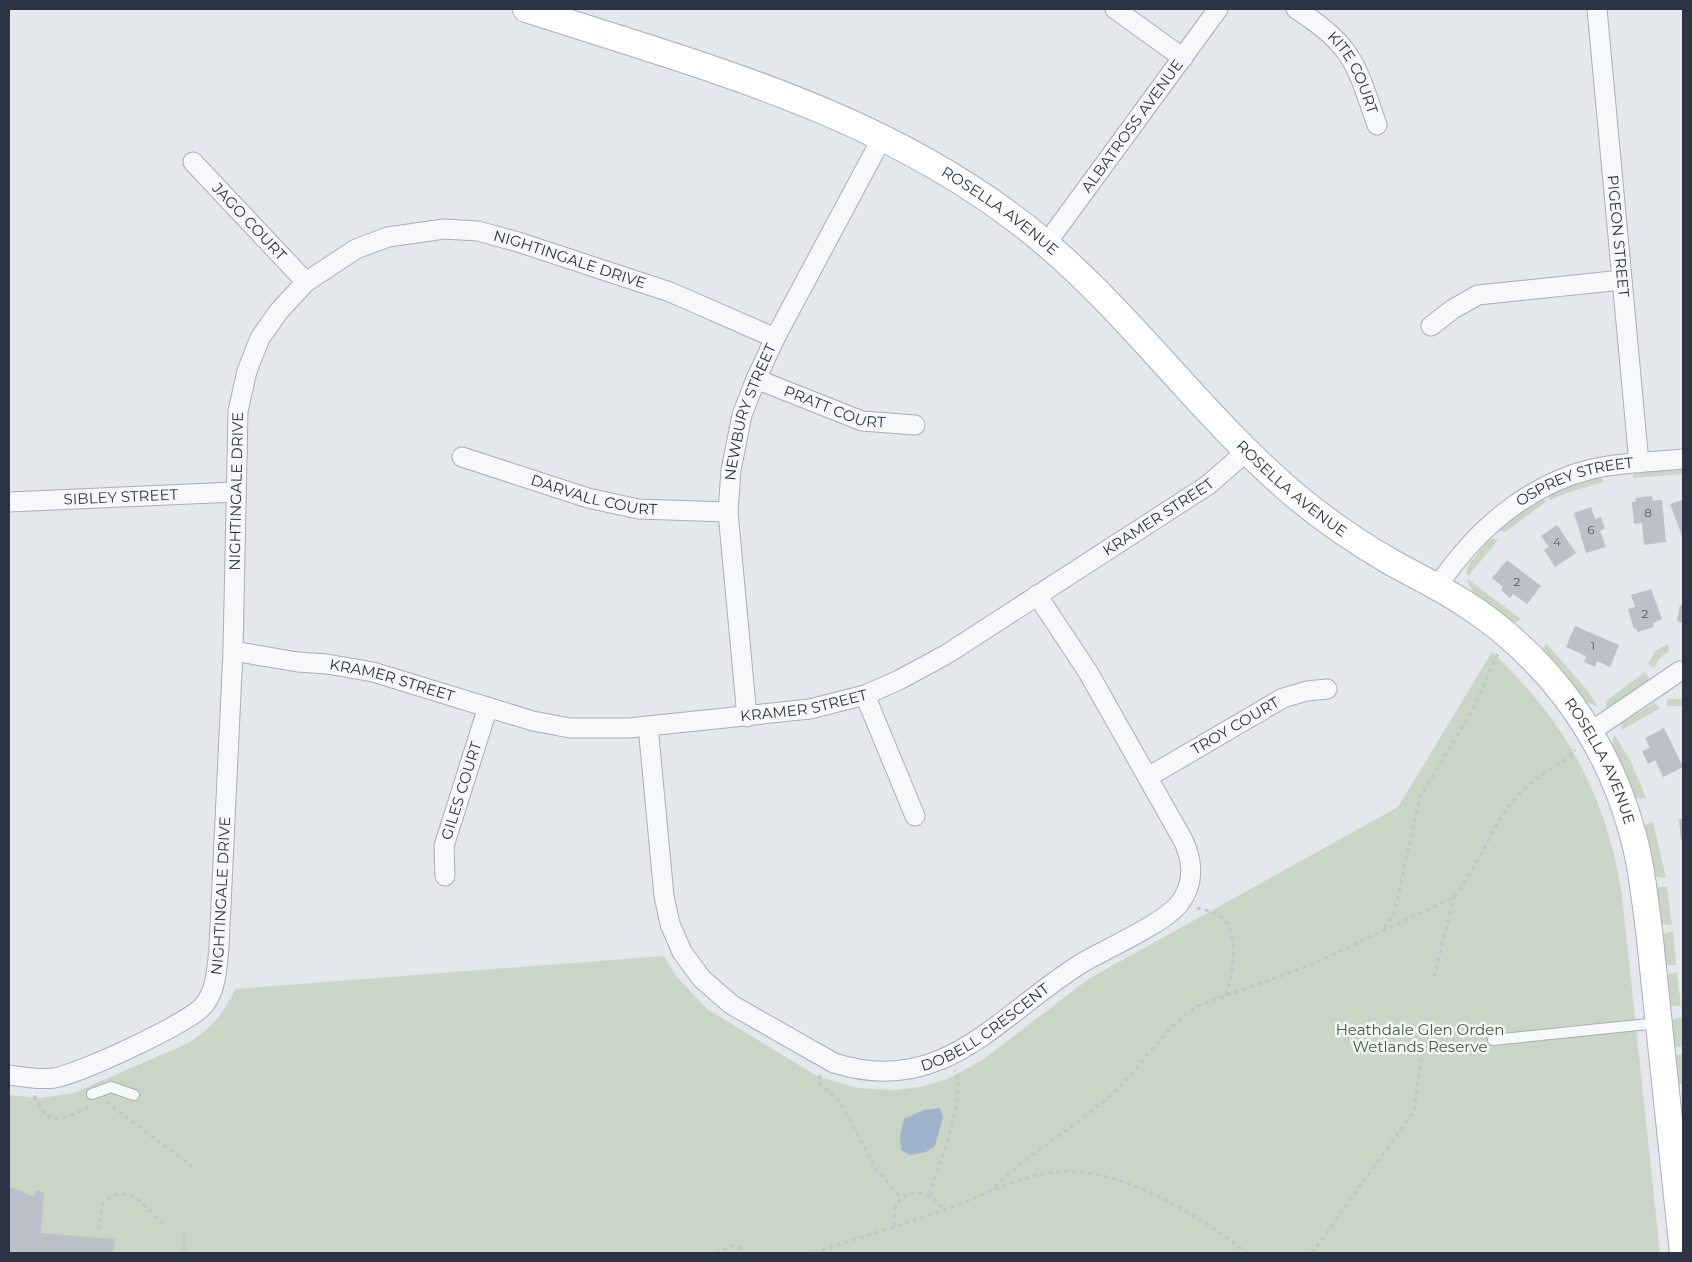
<svg xmlns="http://www.w3.org/2000/svg" width="1692" height="1262" font-family="Montserrat,sans-serif">
	<style>
		.green { fill: #c9d6c5 }
		.water { fill: #9fb4cc }
		.building { fill: #bbc0ca }
		.lines { fill: none; stroke-linecap: round; stroke-linejoin: round }
		.lane-casing { stroke: #a9aeb7; stroke-width: 12 }
		.street-casing { stroke: #a9aeb7; stroke-width: 21 }
		.secondary-casing { stroke: #a9aeb7; stroke-width: 28 }
		.path { stroke: #c2c5cb; stroke-width: 3; stroke-dasharray: 4 4; stroke-linecap: butt }
		.lane { stroke: #f7f8fa; stroke-width: 10 }
		.street { stroke: #f7f8fa; stroke-width: 19 }
		.secondary { stroke: #fff; stroke-width: 26 }
		.labels { text-anchor: middle; stroke-width: 5; stroke-linejoin: round; paint-order: stroke }
		.number-label { font-size: 12px; fill: #4f5766 }
		.street-label { font-size: 15px; fill: #2b3445; stroke: #f4f6f9 }
		.park-label { font-size: 15px; fill: #3f6138; stroke: #f4f6f9 }
	</style>
	<rect width="100%" height="100%" fill="#e4e7ec"/>
	<!-- green -->
	<path class="green" d="M 1683,468 L 1683,474 L 1633,478 L 1633,473 Z
		M 1600,477 L 1604,482 L 1572,491 L 1550,500 L 1547,495 L 1575,483 Z
		M 1543,497 L 1546,502 L 1505,532 L 1498,530 Z
		M 1490,538 L 1498,540 L 1469,575 L 1466,574 L 1470,563 Z
		M 1467,580 L 1469,580 L 1521,619 L 1515,623 L 1473,593 Z
		M 1546,643 L 1588,691 L 1598,707 L 1585,701 L 1543,649 Z
		M 1668,644 L 1669,651 L 1659,659 L 1654,668 L 1648,664 L 1655,651 Z
		M 1492,652 C 1566,722 1607,796 1622,896 L 1660,1253 L 9,1253 L 9,1095 L 41,1098 L 74,1093 L 186,1044 C 210,1030 224,1014 235,989 L 664,956 L 676,976 L 707,1009 L 817,1076 L 857,1088 L 893,1090 L 921,1087 L 947,1079 L 981,1061 L 1090,978 L 1398,807 Z
		M 1645,672 L 1649,678 L 1645,684 L 1606,708 L 1606,701 Z
		M 1667,699 L 1683,699 L 1683,706 L 1667,706 Z
		M 1654,703 L 1660,708 L 1622,730 L 1621,724 Z
		M 1614,734 L 1631,762 L 1646,798 L 1635,799 L 1612,745 Z
		M 1653,821 L 1666,878 L 1656,877 L 1644,826 Z
		M 1667,886 L 1672,925 L 1662,924 L 1657,888 Z
		M 1673,931 L 1676,965 L 1665,965 L 1663,934 Z
		M 1677,972 L 1681,1006 L 1669,1006 L 1666,975 Z
		M 1682,1017 L 1683,1047 L 1673,1047 L 1670,1020 Z
		M 1683,1054 L 1683,1084 L 1677,1084 L 1674,1056 Z"/>
	<!-- water -->
	<path class="water" d="M 940,1108 L 943,1117 L 935,1146 L 926,1152 L 910,1155 L 901,1150 L 900,1135 L 904,1119 L 924,1110 Z"/>
	<!-- building -->
	<path class="building" d="M 1652,496 L 1653,501 L 1662,500 L 1666,542 L 1644,545 L 1642,523 L 1634,524 L 1632,502 L 1636,502 L 1635,498 Z
		M 1683,500 L 1683,539 L 1670,504 Z
		M 1591,507 L 1595,519 L 1601,517 L 1605,529 L 1600,531 L 1606,547 L 1586,553 L 1574,513 Z
		M 1557,525 L 1576,553 L 1555,567 L 1544,550 L 1549,547 L 1541,536 Z
		M 1507,560 L 1541,586 L 1527,604 L 1513,594 L 1510,598 L 1501,590 L 1503,587 L 1492,578 Z
		M 1651,589 L 1662,619 L 1653,623 L 1654,627 L 1638,632 L 1636,628 L 1634,629 L 1628,609 L 1635,607 L 1631,595 Z
		M 1680,605 L 1683,606 L 1683,623 L 1677,621 Z
		M 1575,626 L 1619,645 L 1610,667 L 1597,661 L 1595,667 L 1584,662 L 1586,656 L 1566,647 Z
		M 1664,728 L 1683,767 L 1663,777 L 1655,760 L 1648,764 L 1642,751 L 1650,748 L 1645,738 Z
		M 1679,819 L 1683,819 L 1683,840 L 1681,840 Z
		M 9,1186 L 34,1197 L 37,1190 L 44,1193 L 41,1233 L 115,1239 L 113,1253 L 9,1253 Z"/>
	<g class="lines">
		<!-- lane casing -->
		<g class="lane-casing">
			<path id="lane" d="M 1493,1040 L 1658,1023
				M 92,1094 L 111,1087 L 134,1095"/>
		</g>
		<!-- street casing -->
		<g class="street-casing">
			<g id="street">
				<path d="M 1115,9 L 1183,58"/>
				<path id="s1" d="M 1296,9 C 1353,45 1356,64 1377,125"/>
				<path id="s2" d="M 1597,9 L 1639,463"/>
				<path id="s3" d="M 193,162 L 306,282"/>
				<path id="s4" d="M 1046,244 L 1218,9"/>
				<path d="M 1431,326 L 1453,309 L 1478,295 L 1622,280"/>
				<path id="s5" d="M 756,379 L 862,421 L 915,425"/>
				<path id="s6" d="M 462,457 L 588,498 L 638,509 L 728,512"/>
				<path id="s7" d="M 9,502 L 235,492"/>
				<path id="s8" d="M 1437,587 C 1474,532 1526,485 1592,469 C 1621,462 1653,462 1683,459"/>
				<path id="s9" d="M 233,651 L 298,662 L 327,664 L 373,672 L 533,721 L 570,728 L 629,728 L 810,709 L 865,695 L 899,680 L 947,654 L 1208,485 L 1247,451"/>
				<path d="M 865,695 L 915,816"/>
				<path id="s10" d="M 747,717 L 728,512 L 731,470 L 742,415 L 756,379 L 775,338 L 883,136"/>
				<path id="s11" d="M 648,726 L 664,896 L 670,924 L 682,952 L 702,979 L 732,1005 L 834,1063 C 944,1098 998,1015 1082,963 C 1106,949 1164,923 1179,904 C 1195,884 1193,861 1183,840 L 1088,672 L 1037,595"/>
				<path d="M 1590,732 L 1680,671"/>
				<path id="s12" d="M 1148,777 L 1283,698 L 1307,691 L 1327,689"/>
				<path id="s13" d="M 445,876 L 444,846 L 488,707"/>
				<path id="s14" d="M 9,1075 C 24,1077 39,1080 54,1078 C 79,1074 190,1023 204,1005 C 217,989 217,966 219,947 L 233,651 L 238,411 L 247,371 L 260,338 L 279,311 L 306,282 L 356,249 L 388,237 L 444,229 L 478,231 L 518,242 L 670,292 L 775,338"/>
			</g>
		</g>
		<!-- secondary casing -->
		<g class="secondary-casing">
			<g id="secondary">
				<path id="s15" d="M 526,9 C 708,68 895,116 1044,242 C 1136,320 1205,420 1297,497 C 1326,521 1358,543 1391,562 C 1416,576 1441,588 1464,603 C 1544,654 1604,734 1630,825 C 1641,859 1644,894 1649,930 L 1683,1253"/>
			</g>
		</g>
		<!-- path -->
		<path class="path" d="M 1197,908 C 1204,910 1213,911 1219,915 C 1242,931 1232,974 1226,995
			M 1384,928 L 1394,914 L 1420,797 L 1472,711 L 1498,653
			M 1434,977 L 1454,897
			M 820,1075 L 818,1082 L 840,1102 L 876,1169 L 901,1198
			M 34,1096 C 38,1101 40,1108 44,1113 C 57,1126 76,1113 89,1107
			M 106,1102 L 196,1169
			M 989,1192 C 1026,1155 1073,1129 1112,1094 C 1143,1066 1163,1027 1200,1005 L 1311,965 L 1454,897 C 1478,868 1489,830 1513,801 C 1528,782 1551,769 1571,756 L 1575,750
			M 930,1195 C 938,1166 967,1097 955,1070
			M 895,1226 C 887,1191 926,1181 944,1210
			M 98,1229 L 103,1203 C 128,1180 145,1206 162,1223
			M 184,1253 L 184,1232
			M 716,1253 L 734,1245 L 740,1248 L 741,1253
			M 814,1253 C 857,1238 901,1225 944,1210 C 980,1197 1016,1177 1055,1172 C 1118,1165 1199,1215 1247,1253
			M 1312,1253 L 1414,1111 L 1421,1059 L 1429,1040"/>
		<!-- lane -->
		<use href="#lane" class="lane"/>
		<!-- street -->
		<use href="#street" class="street"/>
		<!-- secondary -->
		<use href="#secondary" class="secondary"/>
	</g>
	<g class="labels">
		<!-- number labels -->
		<g class="number-label">
			<text x="1648" y="517">8</text>
			<text x="1591" y="534">6</text>
			<text x="1557" y="546">4</text>
			<text x="1517" y="586">2</text>
			<text x="1645" y="618">2</text>
			<text x="1593" y="650">1</text>
		</g>
		<!-- street labels -->
		<g class="street-label">
			<text dy="5" stroke="none"><textPath href="#s1" startOffset="88">KITE COURT</textPath></text>
			<text dy="5" stroke="none"><textPath href="#s4" startOffset="146">ALBATROSS AVENUE</textPath></text>
			<text dy="5" stroke="none"><textPath href="#s15" startOffset="518">ROSELLA AVENUE</textPath></text>
			<text dy="5" stroke="none"><textPath href="#s3" startOffset="82">JAGO COURT</textPath></text>
			<text dy="5" stroke="none"><textPath href="#s2" startOffset="228">PIGEON STREET</textPath></text>
			<text dy="5" stroke="none"><textPath href="#s14" startOffset="1240">NIGHTINGALE DRIVE</textPath></text>
			<text dy="5" stroke="none"><textPath href="#s5" startOffset="84">PRATT COURT</textPath></text>
			<text dy="5" stroke="none"><textPath href="#s10" startOffset="309">NEWBURY STREET</textPath></text>
			<text dy="5" stroke="none"><textPath href="#s8" startOffset="179">OSPREY STREET</textPath></text>
			<text dy="5" stroke="none"><textPath href="#s15" startOffset="922">ROSELLA AVENUE</textPath></text>
			<text dy="5" stroke="none"><textPath href="#s14" startOffset="730">NIGHTINGALE DRIVE</textPath></text>
			<text dy="5" stroke="none"><textPath href="#s6" startOffset="138">DARVALL COURT</textPath></text>
			<text dy="5" stroke="none"><textPath href="#s7" startOffset="112">SIBLEY STREET</textPath></text>
			<text dy="5" stroke="none"><textPath href="#s9" startOffset="988">KRAMER STREET</textPath></text>
			<text dy="5" stroke="none"><textPath href="#s9" startOffset="162">KRAMER STREET</textPath></text>
			<text dy="5" stroke="none"><textPath href="#s9" startOffset="582">KRAMER STREET</textPath></text>
			<text dy="5" stroke="none"><textPath href="#s12" startOffset="101">TROY COURT</textPath></text>
			<text dy="5" stroke="none"><textPath href="#s15" startOffset="1342">ROSELLA AVENUE</textPath></text>
			<text dy="5" stroke="none"><textPath href="#s13" startOffset="88">GILES COURT</textPath></text>
			<text dy="5" stroke="none"><textPath href="#s14" startOffset="325">NIGHTINGALE DRIVE</textPath></text>
			<text dy="5" stroke="none"><textPath href="#s11" startOffset="584">DOBELL CRESCENT</textPath></text>
		</g>
		<!-- park labels -->
		<g class="park-label">
			<text x="1420" y="1035">Heathdale Glen Orden<tspan x="1420" dy="17">Wetlands Reserve</tspan></text>
		</g>
	</g>
	<!-- border -->
	<rect width="1692" height="1262" fill="none" stroke="#2b3445" stroke-width="20"/>
</svg>
